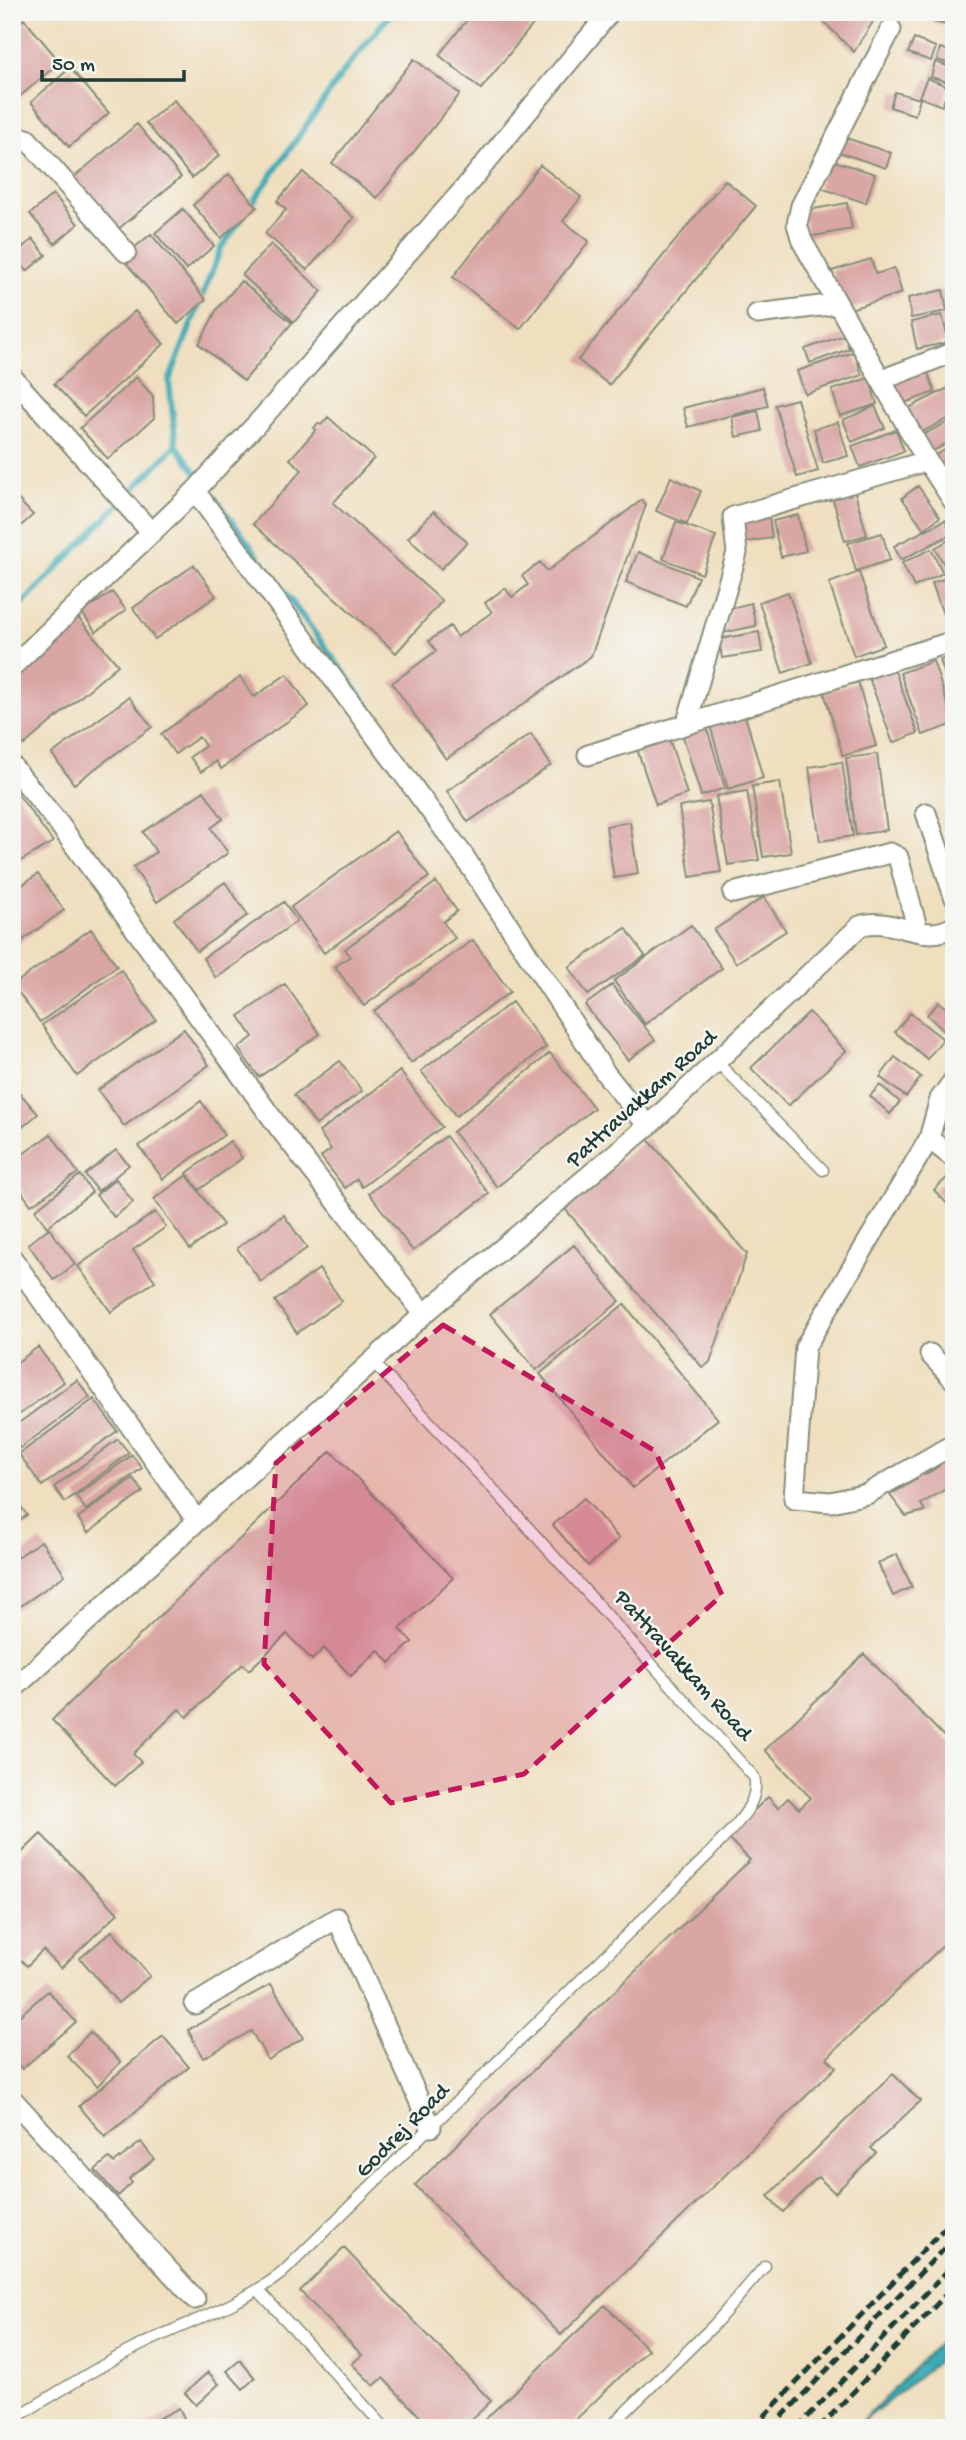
<svg xmlns="http://www.w3.org/2000/svg" width="966" height="2440" font-family="'Gochi Hand',sans-serif">
	<style>
		.water { fill: #3aaab6; stroke: #2c7475; stroke-width: 2 }
		.lines { fill: none; stroke-linecap: round; stroke-linejoin: round }
		.stream { stroke: #3aaab6; stroke-width: 6 }
		.building { fill: #d9a6a4 }
		.service-casing { stroke: #878e7a; stroke-width: 13 }
		.minor-casing { stroke: #878e7a; stroke-width: 23 }
		.service { stroke: #fff; stroke-width: 10 }
		.minor { stroke: #fff; stroke-width: 19 }
		.rail { stroke: #1f3d34; stroke-width: 5; stroke-dasharray: 10 5; stroke-linecap: butt }
		.marked { fill: #c2185b; fill-opacity: 0.2; stroke: #c2185b; stroke-width: 5; stroke-dasharray: 14 9; stroke-linejoin: round }
		.labels { text-anchor: middle; stroke-width: 5; stroke-linejoin: round; paint-order: stroke }
		.street-label { font-size: 23px; fill: #1f3d34; stroke: #f6f6f2 }
	</style>
	<rect width="100%" height="100%" fill="#f6f6f2"/>
	<filter id="ink" filterUnits="userSpaceOnUse"><feTurbulence type="fractalNoise" baseFrequency=".0143" numOctaves="2"/><feDisplacementMap in="SourceGraphic" scale="14" xChannelSelector="R" yChannelSelector="G"/><feConvolveMatrix kernelMatrix="1 2 1 2 8 2 1 2 1" color-interpolation-filters="sRGB"/></filter>
	<filter id="wash" filterUnits="userSpaceOnUse"><feTurbulence type="fractalNoise" baseFrequency=".00686" numOctaves="4" result="noise"/><feDisplacementMap in="SourceGraphic" scale="28" xChannelSelector="R" yChannelSelector="G"/><feGaussianBlur stdDeviation="1.57" result="paint"/><feColorMatrix in="noise" values="0 0 0 0 0 0 0 0 0 0 0 0 0 0 0 0 0 1.4 0 .05"/><feComposite in="paint" operator="in"/></filter>
	<g filter="url(#wash)">
		<rect width="100%" height="100%" fill="#efdfbf"/>
		<!-- water -->
		<path class="water" d="M 954,2328 L 954,2344 L 936,2363 L 855,2428 Z"/>
		<g class="lines">
			<!-- stream -->
			<path class="stream" d="M 248,209 L 347,67 L 392,12
				M 242,218 L 221,248 L 169,381 L 176,445 L 367,704
				M 12,615 L 176,445"/>
		</g>
		<g id="blocks">
			<!-- building -->
			<path class="building" d="M 467,12 L 543,12 L 481,89 L 439,55 L 471,15 Z
				M 832,12 L 879,12 L 854,52 L 823,21 Z
				M 935,12 L 954,12 L 952,26 L 933,22 Z
				M 24,19 L 60,62 L 17,99 L 12,94 L 12,29 Z
				M 914,39 L 936,47 L 931,61 L 908,53 Z
				M 940,48 L 954,52 L 954,65 L 937,60 Z
				M 414,59 L 460,94 L 377,198 L 332,163 Z
				M 935,62 L 954,68 L 954,84 L 931,77 Z
				M 70,68 L 109,113 L 69,147 L 31,102 Z
				M 927,78 L 949,87 L 942,106 L 919,97 Z
				M 895,92 L 920,99 L 915,115 L 890,107 Z
				M 174,100 L 220,155 L 192,178 L 146,123 Z
				M 137,124 L 181,177 L 117,230 L 73,178 Z
				M 840,136 L 891,153 L 886,168 L 835,151 Z
				M 828,159 L 875,174 L 866,203 L 818,187 Z
				M 540,165 L 581,197 L 563,221 L 589,241 L 520,329 L 453,277 Z
				M 303,172 L 354,218 L 307,270 L 265,233 L 286,210 L 277,201 Z
				M 229,174 L 257,207 L 221,238 L 193,205 Z
				M 725,180 L 756,206 L 609,385 L 578,360 Z
				M 53,194 L 78,224 L 55,244 L 30,214 Z
				M 847,203 L 852,229 L 807,237 L 803,211 Z
				M 183,209 L 214,246 L 186,270 L 155,233 Z
				M 151,234 L 206,300 L 178,324 L 122,258 Z
				M 33,239 L 46,255 L 27,271 L 13,255 Z
				M 271,244 L 322,291 L 294,322 L 242,275 Z
				M 871,259 L 876,274 L 894,268 L 902,293 L 844,311 L 832,271 Z
				M 241,281 L 292,323 L 244,381 L 199,344 L 217,309 Z
				M 943,290 L 947,311 L 911,318 L 908,298 Z
				M 135,311 L 164,344 L 84,416 L 54,384 Z
				M 942,315 L 949,342 L 917,349 L 911,322 Z
				M 844,335 L 849,349 L 810,363 L 805,349 Z
				M 854,352 L 862,375 L 805,394 L 797,371 Z
				M 926,367 L 935,392 L 899,405 L 890,380 Z
				M 136,377 L 153,396 L 154,418 L 108,459 L 80,428 Z
				M 869,378 L 877,404 L 840,416 L 832,390 Z
				M 954,385 L 954,416 L 918,434 L 905,410 Z
				M 763,387 L 768,406 L 688,427 L 683,408 Z
				M 797,399 L 818,471 L 797,477 L 775,405 Z
				M 875,406 L 885,428 L 852,442 L 843,420 Z
				M 758,411 L 762,431 L 736,437 L 732,417 Z
				M 328,417 L 374,458 L 333,503 L 442,601 L 396,653 L 253,524 L 302,470 L 290,459 L 316,430 L 314,428 L 318,423 L 321,425 Z
				M 954,419 L 954,440 L 929,453 L 920,436 Z
				M 838,422 L 848,456 L 823,463 L 814,429 Z
				M 896,430 L 904,451 L 860,467 L 852,446 Z
				M 954,445 L 954,462 L 940,470 L 932,457 Z
				M 671,477 L 701,491 L 687,524 L 656,511 Z
				M 918,486 L 940,517 L 924,529 L 902,498 Z
				M 854,489 L 867,535 L 845,541 L 832,496 Z
				M 12,493 L 33,515 L 12,534 Z
				M 642,500 L 646,505 L 591,656 L 446,759 L 392,683 L 436,651 L 429,641 L 450,626 L 457,637 L 492,612 L 485,603 L 505,588 L 512,597 L 528,585 L 522,576 L 540,562 L 547,571 Z
				M 434,511 L 467,542 L 441,569 L 408,538 Z
				M 798,515 L 806,551 L 781,557 L 773,521 Z
				M 769,517 L 772,538 L 746,542 L 742,521 Z
				M 945,520 L 952,534 L 901,560 L 894,546 Z
				M 676,522 L 716,536 L 702,574 L 663,559 Z
				M 882,533 L 890,560 L 856,571 L 848,543 Z
				M 954,537 L 954,572 L 949,574 L 935,548 Z
				M 931,549 L 943,573 L 914,587 L 902,563 Z
				M 638,552 L 698,577 L 686,606 L 626,582 Z
				M 194,565 L 216,596 L 155,639 L 133,608 Z
				M 859,572 L 884,645 L 854,656 L 829,583 Z
				M 952,576 L 954,614 L 944,617 L 932,583 Z
				M 112,592 L 126,610 L 96,632 L 82,613 Z
				M 788,592 L 812,663 L 783,673 L 759,602 Z
				M 751,603 L 756,626 L 723,633 L 731,608 Z
				M 76,615 L 118,665 L 24,745 L 12,731 L 12,680 Z
				M 759,632 L 762,652 L 722,658 L 719,639 Z
				M 954,655 L 954,698 L 953,698 L 940,660 Z
				M 933,661 L 954,724 L 923,735 L 900,673 Z
				M 893,666 L 918,733 L 893,743 L 868,675 Z
				M 287,674 L 309,706 L 221,769 L 216,761 L 201,772 L 190,757 L 205,746 L 199,737 L 175,754 L 161,734 L 240,677 L 254,697 Z
				M 858,682 L 876,746 L 843,756 L 824,692 Z
				M 129,697 L 152,727 L 74,784 L 52,754 Z
				M 745,715 L 763,778 L 728,789 L 710,725 Z
				M 706,725 L 725,788 L 701,796 L 682,733 Z
				M 531,734 L 551,765 L 468,822 L 447,791 Z
				M 669,738 L 687,794 L 656,805 L 637,749 Z
				M 877,754 L 887,830 L 856,835 L 846,758 Z
				M 842,762 L 853,836 L 820,841 L 809,767 Z
				M 780,782 L 791,853 L 763,857 L 752,786 Z
				M 12,786 L 53,842 L 12,866 Z
				M 204,791 L 223,819 L 211,828 L 228,853 L 157,902 L 133,867 L 156,852 L 143,832 Z
				M 747,791 L 759,860 L 728,865 L 716,796 Z
				M 709,802 L 721,872 L 690,877 L 679,807 Z
				M 630,822 L 638,874 L 614,878 L 606,826 Z
				M 396,831 L 429,877 L 324,953 L 291,907 Z
				M 38,874 L 64,910 L 12,948 L 12,892 Z
				M 225,882 L 248,915 L 197,951 L 174,919 Z
				M 436,882 L 457,911 L 443,922 L 455,938 L 364,1006 L 335,967 L 350,956 L 345,949 Z
				M 764,897 L 786,931 L 736,963 L 714,930 Z
				M 284,902 L 297,921 L 216,978 L 203,958 Z
				M 691,925 L 722,968 L 645,1024 L 614,981 Z
				M 626,928 L 645,956 L 588,995 L 569,967 Z
				M 91,929 L 117,966 L 40,1022 L 13,985 Z
				M 473,940 L 510,992 L 411,1063 L 374,1011 Z
				M 121,970 L 156,1020 L 77,1076 L 42,1025 Z
				M 285,984 L 320,1034 L 259,1077 L 238,1048 L 253,1037 L 239,1016 Z
				M 612,985 L 655,1040 L 628,1060 L 585,1005 Z
				M 512,1002 L 546,1047 L 456,1116 L 421,1071 Z
				M 939,1002 L 954,1015 L 954,1023 L 945,1032 L 927,1015 Z
				M 809,1012 L 846,1051 L 788,1106 L 751,1068 Z
				M 910,1013 L 943,1039 L 927,1059 L 895,1032 Z
				M 184,1029 L 209,1065 L 124,1126 L 98,1090 Z
				M 550,1053 L 594,1108 L 497,1187 L 453,1132 Z
				M 895,1057 L 921,1077 L 906,1097 L 880,1077 Z
				M 340,1061 L 362,1091 L 316,1125 L 294,1095 Z
				M 400,1071 L 442,1127 L 362,1187 L 357,1179 L 345,1188 L 321,1157 L 331,1149 L 319,1132 Z
				M 12,1084 L 38,1114 L 12,1136 Z
				M 880,1085 L 900,1102 L 890,1114 L 870,1096 Z
				M 201,1101 L 224,1135 L 163,1179 L 139,1146 Z
				M 954,1112 L 954,1140 L 940,1125 Z
				M 51,1134 L 78,1173 L 31,1205 L 12,1178 L 12,1162 Z
				M 446,1136 L 489,1194 L 413,1251 L 369,1193 Z
				M 647,1138 L 747,1254 L 710,1362 L 703,1368 L 565,1209 Z
				M 230,1141 L 242,1158 L 199,1190 L 187,1173 Z
				M 116,1150 L 129,1165 L 98,1191 L 85,1175 Z
				M 80,1175 L 92,1192 L 47,1227 L 35,1210 Z
				M 187,1175 L 223,1225 L 190,1249 L 154,1199 Z
				M 950,1175 L 954,1179 L 952,1209 L 934,1190 Z
				M 116,1179 L 133,1202 L 114,1217 L 96,1195 Z
				M 155,1212 L 166,1227 L 133,1250 L 155,1281 L 111,1312 L 78,1266 Z
				M 284,1215 L 307,1248 L 261,1282 L 237,1248 Z
				M 49,1228 L 75,1264 L 54,1280 L 28,1244 Z
				M 574,1245 L 620,1301 L 536,1370 L 490,1314 Z
				M 319,1269 L 342,1301 L 297,1333 L 275,1301 Z
				M 624,1304 L 718,1419 L 633,1488 L 540,1374 Z
				M 38,1347 L 64,1382 L 20,1414 L 12,1404 L 12,1366 Z
				M 77,1380 L 90,1397 L 20,1448 L 12,1438 L 12,1428 Z
				M 94,1399 L 117,1431 L 42,1486 L 19,1454 Z
				M 118,1439 L 129,1453 L 65,1502 L 54,1487 Z
				M 331,1451 L 453,1578 L 400,1629 L 412,1642 L 390,1663 L 378,1650 L 351,1676 L 324,1648 L 312,1660 L 287,1634 L 249,1670 L 243,1664 L 187,1717 L 179,1709 L 133,1754 L 141,1762 L 115,1786 L 52,1720 Z
				M 132,1455 L 142,1468 L 86,1510 L 76,1496 Z
				M 954,1457 L 954,1484 L 921,1504 L 925,1511 L 906,1516 L 890,1495 L 917,1479 L 914,1474 L 922,1470 L 925,1475 L 939,1466 L 937,1463 Z
				M 133,1478 L 143,1492 L 88,1533 L 78,1518 Z
				M 12,1495 L 27,1515 L 12,1526 Z
				M 584,1498 L 619,1539 L 588,1566 L 553,1525 Z
				M 41,1541 L 65,1575 L 12,1612 L 12,1561 Z
				M 897,1554 L 912,1587 L 893,1596 L 878,1563 Z
				M 864,1654 L 954,1747 L 954,1935 L 827,2058 L 836,2067 L 561,2335 L 415,2185 L 750,1860 L 727,1837 L 768,1797 L 778,1808 L 788,1798 L 799,1809 L 811,1798 L 765,1750 Z
				M 41,1834 L 118,1913 L 61,1968 L 43,1950 L 27,1966 L 12,1951 L 12,1862 Z
				M 112,1931 L 150,1976 L 118,2003 L 80,1958 Z
				M 271,1984 L 303,2038 L 268,2060 L 251,2031 L 203,2058 L 188,2030 Z
				M 48,1991 L 76,2022 L 22,2069 L 12,2058 L 12,2022 Z
				M 90,2032 L 121,2062 L 97,2086 L 67,2056 Z
				M 163,2036 L 189,2067 L 105,2137 L 79,2106 Z
				M 893,2074 L 920,2101 L 871,2148 L 876,2153 L 835,2193 L 818,2177 L 783,2212 L 768,2196 Z
				M 141,2142 L 154,2159 L 129,2179 L 132,2183 L 118,2196 L 95,2170 L 109,2158 L 114,2163 Z
				M 344,2248 L 491,2401 L 463,2428 L 431,2428 L 383,2378 L 374,2386 L 352,2364 L 362,2355 L 300,2291 Z
				M 605,2305 L 648,2350 L 567,2428 L 476,2428 Z
				M 240,2360 L 255,2378 L 243,2389 L 227,2371 Z
				M 208,2372 L 219,2384 L 196,2405 L 185,2393 Z
				M 179,2408 L 187,2424 L 181,2428 L 140,2428 Z"/>
		</g>
	</g>
	<g filter="url(#ink)">
		<use href="#blocks" fill-opacity="0" stroke="#878e7a" stroke-width="2"/>
		<g class="lines">
			<!-- service casing -->
			<g class="service-casing">
				<path id="service" d="M 717,1062 L 823,1170
					M 259,2291 L 385,2428
					M 12,2420 C 52,2396 92,2370 133,2349 C 183,2323 237,2308 282,2273 L 709,1854 C 726,1834 762,1806 754,1777 L 495,1491 L 372,1361
					M 609,2428 L 713,2326 L 765,2266"/>
			</g>
			<!-- minor casing -->
			<g class="minor-casing">
				<path id="minor" d="M 891,29 L 801,206 L 797,224 L 802,241 L 927,461 L 954,502
					M 12,139 L 18,137 L 27,139 L 126,252
					M 757,314 L 837,304
					M 12,377 L 150,531
					M 881,380 L 954,352
					M 195,491 L 463,855 L 606,1074 L 648,1126
					M 12,667 L 195,491 L 262,418 L 463,190 L 610,12
					M 687,722 L 737,553 L 733,517 L 927,461
					M 588,755 L 954,641
					M 12,766 L 59,824 L 280,1129 L 424,1314
					M 926,813 L 954,896
					M 733,893 L 890,853 L 898,857 L 918,931
					M 954,1080 L 940,1099 L 929,1139 L 805,1347 L 794,1499 L 831,1502 L 867,1494 L 954,1444
					M 929,1139 L 954,1158
					M 12,1258 L 197,1521
					M 930,1354 L 954,1380
					M 12,1690 L 424,1314 L 648,1126 L 860,926 C 890,915 926,946 954,926
					M 195,2004 L 337,1918 L 431,2127
					M 12,2099 L 195,2299"/>
			</g>
			<!-- service -->
			<use href="#service" class="service"/>
			<!-- minor -->
			<use href="#minor" class="minor"/>
			<!-- rail -->
			<path class="rail" d="M 753,2428 L 954,2218
				M 771,2428 L 954,2238
				M 797,2428 L 954,2264
				M 819,2428 L 954,2286"/>
		</g>
	</g>
	<!-- marked area -->
	<path class="marked" d="M 443,1325 L 655,1451 L 722,1595 L 524,1774 L 391,1803 L 264,1664 L 276,1463 Z"/>
	<g class="labels">
		<!-- street labels -->
		<g class="street-label">
			<text transform="translate(640 1097) rotate(-42)" y="8">Pattravakkam Road</text>
			<text transform="translate(685 1664) rotate(48)" y="8">Pattravakkam Road</text>
			<text transform="translate(401 2129) rotate(-45)" y="8">Godrej Road</text>
		</g>
	</g>
	<!-- margin -->
	<rect width="966" height="2440" fill="none" stroke="#f6f6f2" stroke-width="42"/>
	<!-- scale -->
	<path d="M42 70v10h142v-10" fill="none" stroke="#1f3d34" stroke-width="3.5"/>
	<text x="52" y="70" font-size="21" fill="#1f3d34" stroke="#f6f6f2" stroke-width="5" paint-order="stroke">50 m</text>
</svg>
